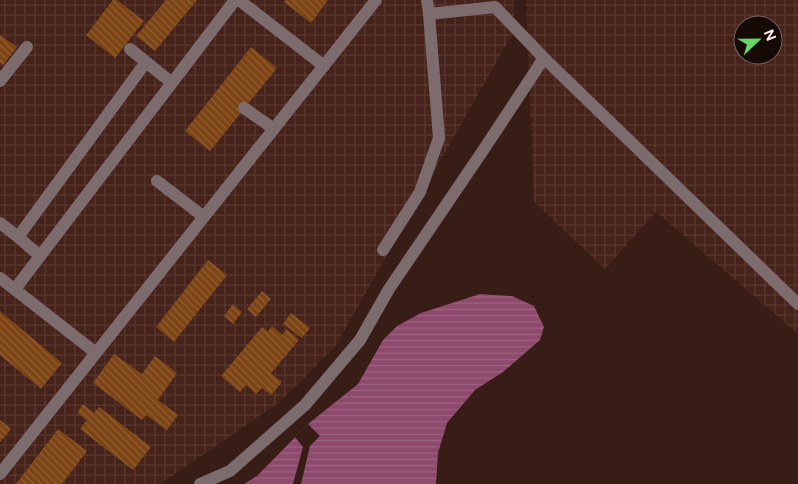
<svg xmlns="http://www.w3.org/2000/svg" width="798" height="484" font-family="Figtree,sans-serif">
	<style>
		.industrial { fill: url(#industrial-grid); fill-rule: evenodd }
		.water { fill: url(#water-rules) }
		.pier { fill: #381c16 }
		.building { fill: url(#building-back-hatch) }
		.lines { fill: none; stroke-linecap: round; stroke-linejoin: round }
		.minor { stroke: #7c6c6d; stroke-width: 12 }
	</style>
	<defs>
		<pattern id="industrial-grid" width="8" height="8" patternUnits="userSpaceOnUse" patternTransform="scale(1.25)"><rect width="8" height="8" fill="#45221a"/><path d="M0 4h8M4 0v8" fill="none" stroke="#583830"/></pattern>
		<pattern id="water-rules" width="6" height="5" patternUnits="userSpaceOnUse" patternTransform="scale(1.25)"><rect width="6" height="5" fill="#8d4a6c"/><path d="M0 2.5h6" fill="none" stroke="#9e6481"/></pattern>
		<pattern id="building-back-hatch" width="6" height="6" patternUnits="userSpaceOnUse" patternTransform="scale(1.25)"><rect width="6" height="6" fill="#7d4414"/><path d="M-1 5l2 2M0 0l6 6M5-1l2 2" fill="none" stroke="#905f36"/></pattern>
	</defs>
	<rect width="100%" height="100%" fill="#381c16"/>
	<!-- industrial -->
	<path class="industrial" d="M 0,0 L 514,0 L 514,31 L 335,347 L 280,402 L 160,484 L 0,484 Z
		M 526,0 L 798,0 L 798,334 L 656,212 L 605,269 L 534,202 ZM 743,25 L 773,25 L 773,55 L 743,55 Z"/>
	<!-- water -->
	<path class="water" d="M 480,294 L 512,296 L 534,306 L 544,327 L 540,340 L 503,372 L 475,390 L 447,423 L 438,453 L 436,484 L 244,484 L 257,476 L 308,424 L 358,384 L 383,340 L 397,326 L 421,313 Z"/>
	<!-- pier -->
	<path class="pier" d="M 308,424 L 320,436 L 310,446 L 301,484 L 293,484 L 303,447 L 295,437 Z"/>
	<!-- building -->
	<path class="building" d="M 113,0 L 117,0 L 144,21 L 115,58 L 86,35 Z
		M 166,0 L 197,0 L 155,51 L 136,36 Z
		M 286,0 L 328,0 L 311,23 L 284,2 Z
		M 0,35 L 17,47 L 3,65 L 0,63 Z
		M 251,47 L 277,68 L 210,151 L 185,131 Z
		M 208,260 L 227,275 L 174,342 L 156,327 Z
		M 262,291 L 271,299 L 256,317 L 247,309 Z
		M 233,304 L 242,312 L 233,324 L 224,316 Z
		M 0,311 L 62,363 L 41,389 L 0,355 Z
		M 291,313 L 310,328 L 302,338 L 283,324 Z
		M 272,326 L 282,335 L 287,329 L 299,340 L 271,373 L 282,382 L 271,395 L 262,388 L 256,394 L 246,385 L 240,392 L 221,376 L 262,327 L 268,331 Z
		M 114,354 L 142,374 L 155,356 L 177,373 L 158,400 L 178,415 L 167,430 L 146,415 L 142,420 L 93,383 Z
		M 83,404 L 94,413 L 99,407 L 151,447 L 133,470 L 80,429 L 87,420 L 77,413 Z
		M 0,420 L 11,429 L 0,442 Z
		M 58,429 L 87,451 L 62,484 L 16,484 Z"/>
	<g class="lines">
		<!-- minor -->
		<path class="minor" d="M 239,0 L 324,66
			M 130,49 L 172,83
			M 544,58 L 798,304
			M 0,81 L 27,47
			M 244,108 L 274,129
			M 157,181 L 204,217
			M 0,223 L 18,237 L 40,256
			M 18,237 L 146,62
			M 383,250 L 420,192 L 439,138 L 429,14 L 427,0
			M 0,278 L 96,353
			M 15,289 L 235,0
			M 0,474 L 376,0
			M 200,484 L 230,471 L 305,405 L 360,340 L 389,289 L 484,149 L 544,58 L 495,7 L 429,14"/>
	</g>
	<!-- north arrow -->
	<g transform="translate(758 40) rotate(68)"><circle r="24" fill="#160a07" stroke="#726461"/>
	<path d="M0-4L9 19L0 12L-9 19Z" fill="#67d466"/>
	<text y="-8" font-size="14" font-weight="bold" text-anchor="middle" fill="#fcece9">N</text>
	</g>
</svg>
